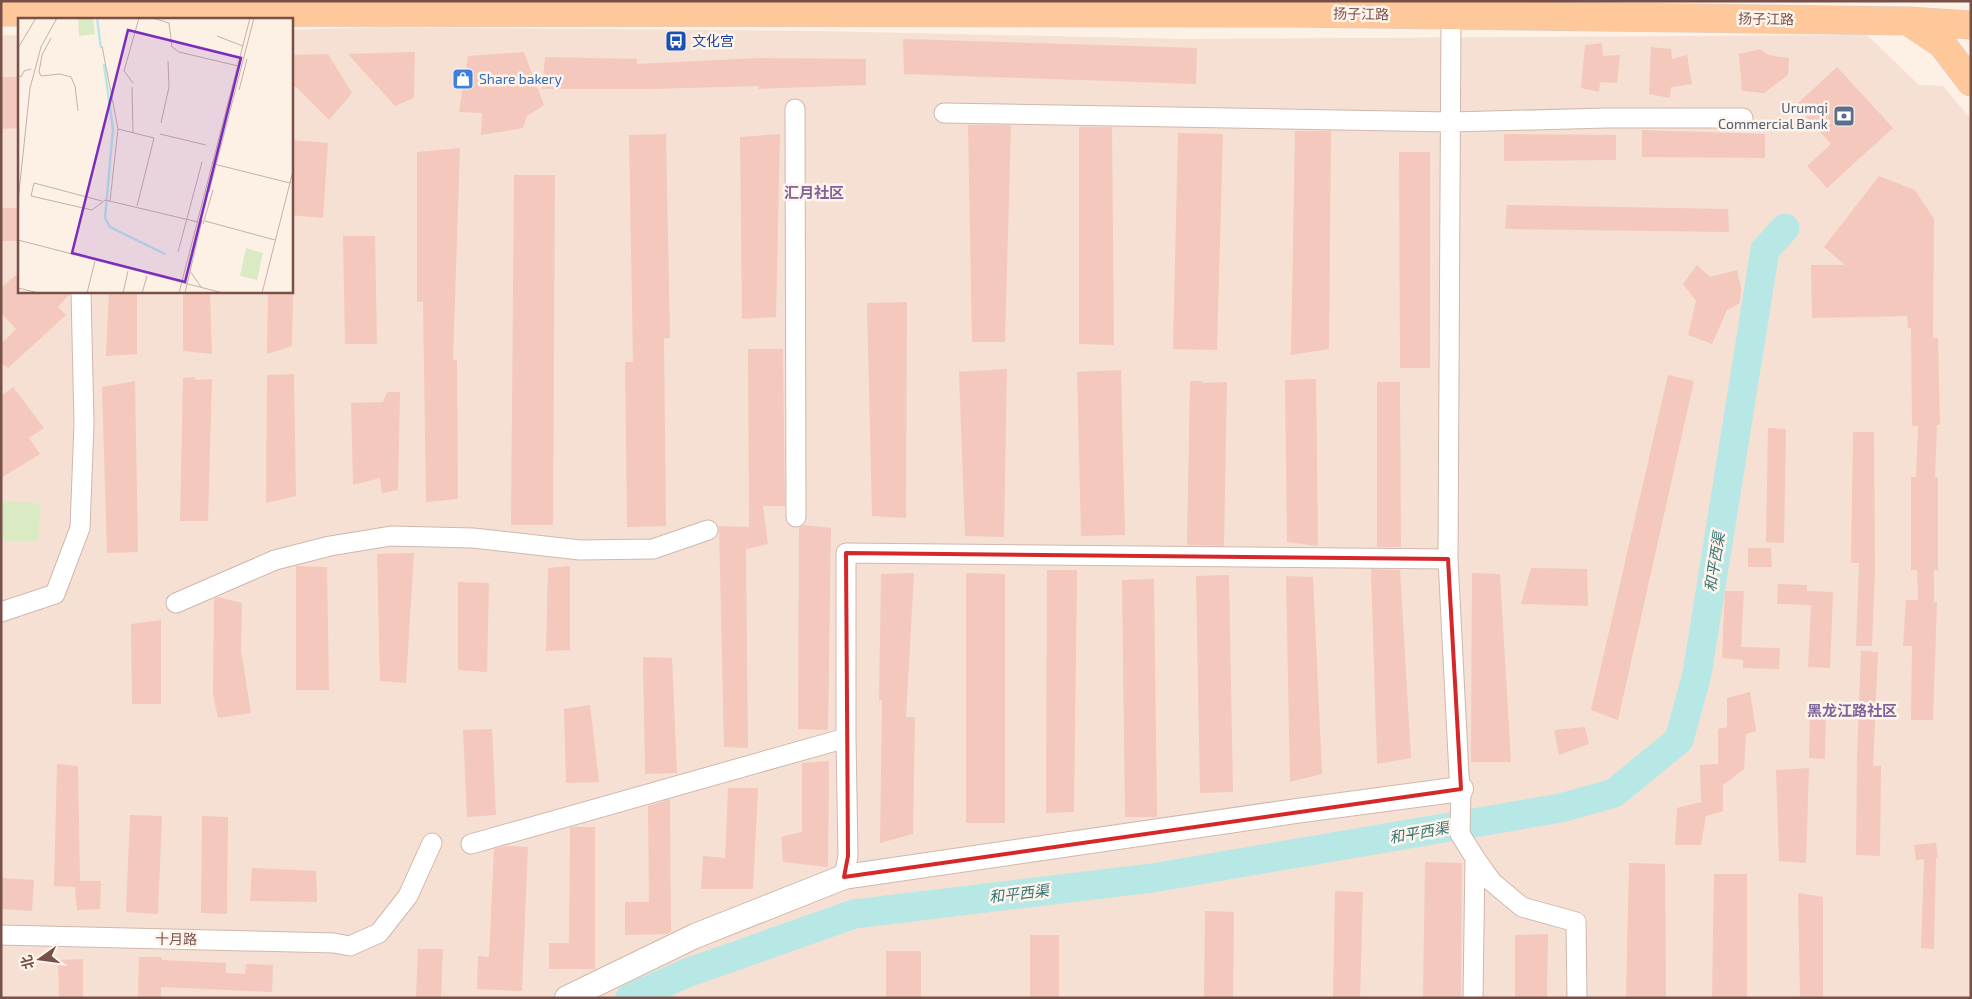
<svg xmlns="http://www.w3.org/2000/svg" width="1972" height="999" font-family="'Exo 2','Noto Sans SC',sans-serif">
	<style>
		.residential { fill: #f5e0d3 }
		.green { fill: #daebc3 }
		.lines { fill: none; stroke-linecap: round; stroke-linejoin: round }
		.river { stroke: #b8e8e6; stroke-width: 29 }
		.building { fill: #f4c8bc }
		.minor-casing { stroke: #d1b7ad; stroke-width: 21 }
		.tertiary-casing { stroke: #d1b7ad; stroke-width: 26 }
		.primary-casing { stroke: #d9cecc; stroke-width: 29 }
		.minor { stroke: #fff; stroke-width: 19 }
		.tertiary { stroke: #fff; stroke-width: 24 }
		.primary { stroke: #fec89b; stroke-width: 28 }
		.marked { fill: none; stroke: #d62828; stroke-width: 4; stroke-linejoin: round }
		.labels { text-anchor: middle; stroke-width: 5; stroke-linejoin: round; paint-order: stroke }
		.street-label { font-size: 14px; fill: #775149; stroke: #fff4ec }
		.transit-label { font-size: 14px; fill: #164399; stroke: #fff4ec; text-anchor: start }
		.shop-label { font-size: 14px; fill: #366cbe; stroke: #fff4ec; text-anchor: start }
		.service-label { font-size: 14px; fill: #4e5e75; stroke: #fff4ec; text-anchor: end }
		.neighbourhood-label { font-size: 15px; font-weight: bold; fill: #7f649b; stroke: #fff4ec }
		.water-label { font-size: 15px; font-style: italic; fill: #397676; stroke: #fff4ec }
		.inset-river { fill: none; stroke: #b8e8e6; stroke-width: 2.5 }
		.inset-road { fill: none; stroke: #c7b0a7; stroke-width: 1 }
		.view { fill: #7b2cbf; fill-opacity: 0.15; stroke: #7b2cbf; stroke-width: 2.5 }
		.inset-edge { fill: none; stroke: #775149; stroke-width: 2.5 }
	</style>
	<rect width="100%" height="100%" fill="#fdf0e5"/>
	<!-- residential -->
	<path class="residential" d="M 376,27 L 816,31 L 1183,39 L 1867,35 L 1919,85 L 1943,86 L 1971,119 L 1971,998 L 1,998 L 1,35 L 19,35 L 19,291 L 291,291 L 291,30 Z"/>
	<!-- green -->
	<path class="green" d="M 1,501 L 41,504 L 38,541 L 1,541 Z"/>
	<g class="lines">
		<!-- river -->
		<path class="river" d="M 630,998 L 687,973 L 854,914 L 1152,878 L 1561,808 L 1614,793 L 1679,740 L 1697,674 L 1765,250 L 1785,228"/>
	</g>
	<!-- building -->
	<path class="building" d="M 903,39 L 1197,48 L 1196,84 L 904,74 Z
		M 1602,43 L 1603,56 L 1620,55 L 1617,83 L 1600,82 L 1599,92 L 1581,88 L 1585,45 Z
		M 1651,47 L 1671,49 L 1672,59 L 1687,55 L 1692,84 L 1671,87 L 1670,98 L 1649,94 Z
		M 1760,49 L 1768,55 L 1789,58 L 1788,75 L 1764,93 L 1742,91 L 1739,54 Z
		M 415,52 L 414,98 L 395,106 L 348,54 Z
		M 524,52 L 544,105 L 527,116 L 523,128 L 481,135 L 482,113 L 459,112 L 468,56 Z
		M 328,54 L 352,93 L 329,120 L 296,87 L 291,87 L 291,55 Z
		M 545,57 L 637,59 L 637,64 L 759,58 L 866,59 L 866,85 L 758,89 L 759,86 L 650,89 L 542,89 Z
		M 1837,67 L 1893,128 L 1827,188 L 1807,166 L 1831,144 L 1796,105 Z
		M 1,77 L 19,77 L 19,128 L 1,129 Z
		M 968,125 L 1011,125 L 1005,342 L 972,342 Z
		M 1079,127 L 1112,127 L 1114,345 L 1079,344 Z
		M 1642,130 L 1765,134 L 1765,158 L 1642,157 Z
		M 1295,131 L 1331,131 L 1329,349 L 1291,355 Z
		M 1178,133 L 1223,134 L 1217,350 L 1173,349 Z
		M 666,134 L 670,338 L 664,338 L 666,526 L 627,527 L 625,362 L 633,362 L 629,135 Z
		M 780,134 L 776,317 L 742,319 L 740,137 Z
		M 1504,134 L 1616,135 L 1616,160 L 1504,161 Z
		M 292,140 L 328,143 L 323,218 L 291,215 Z
		M 460,148 L 453,360 L 457,360 L 458,499 L 426,502 L 423,302 L 417,302 L 417,152 Z
		M 1399,152 L 1430,152 L 1430,368 L 1400,368 Z
		M 514,175 L 555,175 L 553,525 L 511,525 Z
		M 1879,176 L 1915,190 L 1934,219 L 1933,338 L 1938,338 L 1940,425 L 1937,425 L 1935,477 L 1938,477 L 1938,570 L 1934,570 L 1934,602 L 1937,602 L 1933,720 L 1911,720 L 1912,646 L 1903,646 L 1906,600 L 1918,600 L 1917,570 L 1911,570 L 1911,477 L 1916,477 L 1918,426 L 1912,426 L 1911,328 L 1908,328 L 1907,316 L 1812,318 L 1811,265 L 1845,265 L 1824,247 Z
		M 1507,205 L 1728,209 L 1729,232 L 1505,229 Z
		M 1,208 L 19,208 L 19,241 L 1,241 Z
		M 343,236 L 375,236 L 377,344 L 345,344 Z
		M 1697,265 L 1710,277 L 1737,270 L 1741,288 L 1740,303 L 1727,310 L 1712,344 L 1688,335 L 1696,301 L 1683,284 Z
		M 19,272 L 19,291 L 70,291 L 70,294 L 58,307 L 66,315 L 8,368 L 1,363 L 1,344 L 16,329 L 1,313 L 1,288 Z
		M 109,291 L 137,291 L 137,354 L 106,356 Z
		M 183,291 L 210,291 L 212,354 L 183,351 Z
		M 268,291 L 293,291 L 292,346 L 267,354 Z
		M 907,302 L 906,518 L 872,516 L 867,303 Z
		M 748,349 L 783,349 L 785,506 L 763,506 L 768,544 L 746,549 L 748,748 L 724,747 L 719,526 L 749,527 Z
		M 1007,369 L 1004,537 L 965,536 L 959,372 Z
		M 1121,370 L 1125,535 L 1081,536 L 1077,372 Z
		M 294,374 L 296,496 L 266,503 L 267,375 Z
		M 1668,375 L 1694,381 L 1618,720 L 1591,710 Z
		M 195,377 L 195,380 L 212,379 L 208,521 L 180,521 L 183,378 Z
		M 1316,379 L 1318,546 L 1287,542 L 1285,380 Z
		M 135,381 L 138,552 L 107,553 L 102,387 Z
		M 1190,381 L 1202,381 L 1202,383 L 1227,382 L 1224,546 L 1187,545 Z
		M 1377,382 L 1400,382 L 1401,547 L 1377,547 Z
		M 13,387 L 44,428 L 29,438 L 40,454 L 1,478 L 1,396 Z
		M 387,392 L 400,392 L 398,490 L 382,493 L 380,478 L 353,485 L 351,403 L 383,402 Z
		M 1768,428 L 1786,429 L 1784,543 L 1766,542 Z
		M 1853,432 L 1874,432 L 1875,571 L 1872,646 L 1856,646 L 1859,563 L 1851,563 Z
		M 804,525 L 831,528 L 828,730 L 798,729 L 799,528 Z
		M 1748,548 L 1771,548 L 1772,567 L 1748,567 Z
		M 414,553 L 406,683 L 380,681 L 377,554 Z
		M 296,566 L 327,567 L 329,690 L 296,690 Z
		M 570,566 L 570,650 L 546,651 L 548,568 Z
		M 1531,568 L 1587,569 L 1588,606 L 1521,604 Z
		M 1371,569 L 1400,570 L 1411,758 L 1377,764 Z
		M 1047,570 L 1077,570 L 1074,812 L 1046,813 Z
		M 914,573 L 906,717 L 915,717 L 913,834 L 880,843 L 882,700 L 879,700 L 881,574 Z
		M 966,573 L 1005,574 L 1005,823 L 966,823 Z
		M 1472,573 L 1500,574 L 1511,762 L 1471,762 Z
		M 1229,575 L 1233,792 L 1200,793 L 1196,576 Z
		M 1286,576 L 1313,577 L 1322,774 L 1290,782 Z
		M 1154,579 L 1157,817 L 1125,817 L 1122,580 Z
		M 458,582 L 489,583 L 487,672 L 458,670 Z
		M 1778,584 L 1807,585 L 1807,591 L 1833,592 L 1830,668 L 1808,667 L 1811,605 L 1777,604 Z
		M 1725,591 L 1744,591 L 1741,647 L 1780,648 L 1779,669 L 1743,668 L 1743,660 L 1722,658 Z
		M 218,597 L 242,603 L 241,650 L 251,713 L 218,718 L 213,694 L 214,599 Z
		M 161,620 L 161,704 L 132,704 L 131,624 Z
		M 1861,651 L 1878,652 L 1873,766 L 1881,766 L 1880,856 L 1856,855 L 1857,757 Z
		M 643,657 L 672,658 L 677,773 L 645,774 Z
		M 1750,692 L 1756,731 L 1746,734 L 1744,769 L 1723,785 L 1723,811 L 1706,816 L 1701,845 L 1675,845 L 1677,808 L 1701,802 L 1700,765 L 1718,764 L 1718,729 L 1727,727 L 1727,698 Z
		M 590,705 L 599,782 L 566,783 L 564,709 Z
		M 1810,705 L 1826,706 L 1825,759 L 1809,758 Z
		M 1585,727 L 1589,744 L 1559,755 L 1554,730 Z
		M 492,729 L 496,815 L 467,817 L 463,730 Z
		M 829,761 L 828,867 L 783,862 L 781,837 L 802,832 L 802,763 Z
		M 57,764 L 78,766 L 80,881 L 101,881 L 100,909 L 77,910 L 75,887 L 54,886 Z
		M 1809,768 L 1806,863 L 1779,861 L 1776,770 Z
		M 728,788 L 758,788 L 753,889 L 701,889 L 703,856 L 725,858 Z
		M 670,799 L 671,932 L 667,934 L 625,935 L 625,902 L 649,902 L 648,806 Z
		M 130,815 L 162,816 L 158,914 L 126,912 Z
		M 202,816 L 228,817 L 227,914 L 201,913 Z
		M 573,827 L 595,827 L 595,969 L 549,969 L 549,943 L 569,943 L 570,828 Z
		M 1936,843 L 1938,858 L 1936,858 L 1934,949 L 1921,948 L 1924,859 L 1916,860 L 1914,845 Z
		M 506,846 L 528,847 L 522,991 L 477,989 L 478,956 L 489,957 L 494,849 Z
		M 1425,862 L 1462,863 L 1461,998 L 1423,998 Z
		M 1629,863 L 1665,864 L 1666,998 L 1626,998 Z
		M 252,868 L 316,871 L 317,902 L 250,901 Z
		M 1714,874 L 1747,874 L 1747,998 L 1712,998 Z
		M 1,878 L 34,880 L 32,911 L 1,909 Z
		M 1335,891 L 1363,892 L 1360,998 L 1333,998 Z
		M 1798,893 L 1823,897 L 1823,998 L 1800,998 Z
		M 1205,911 L 1234,912 L 1233,998 L 1204,998 Z
		M 1548,934 L 1547,998 L 1515,998 L 1515,935 Z
		M 1030,935 L 1059,935 L 1059,998 L 1030,998 Z
		M 418,949 L 443,949 L 441,998 L 416,998 Z
		M 886,951 L 921,951 L 921,998 L 886,998 Z
		M 139,957 L 162,957 L 162,960 L 226,963 L 226,973 L 245,974 L 246,964 L 273,965 L 272,992 L 161,987 L 161,998 L 138,998 Z
		M 83,959 L 83,998 L 59,998 L 58,960 Z"/>
	<g class="lines">
		<!-- minor casing -->
		<g class="minor-casing">
			<path id="minor" d="M 1451,15 L 1448,559 L 1459,775 L 1461,789 L 1460,834 L 1475,858 L 1492,882 L 1522,907 L 1576,922 L 1577,998
				M 795,109 L 796,517
				M 944,113 L 1451,122 L 1607,118 L 1743,118
				M 176,603 L 275,560 L 330,546 L 391,536 L 473,538 L 580,550 L 653,549 L 708,530
				M 1,612 L 55,594 L 80,528 L 84,424 L 81,291
				M 471,844 L 846,738
				M 844,877 L 848,856 L 846,738 L 846,553 L 1448,559
				M 1,935 L 334,943 L 350,946 L 379,933 L 408,896 L 432,843
				M 1473,998 L 1475,858"/>
		</g>
		<!-- tertiary casing -->
		<g class="tertiary-casing">
			<path id="tertiary" d="M 567,998 L 695,936 L 844,877 L 1296,811 L 1461,789"/>
		</g>
		<!-- primary casing -->
		<g class="primary-casing">
			<path id="primary" d="M 1,12 L 1290,13 L 1908,21 L 1971,25
				M 1909,22 L 1942,44 L 1971,82"/>
		</g>
		<!-- minor -->
		<use href="#minor" class="minor"/>
		<!-- tertiary -->
		<use href="#tertiary" class="tertiary"/>
		<!-- primary -->
		<use href="#primary" class="primary"/>
	</g>
	<!-- marked area -->
	<path class="marked" d="M 846,553 L 1448,559 L 1461,789 L 844,877 L 848,856 Z"/>
	<!-- icons -->
	<defs>
		<g id="bus-square" transform="scale(1.125)"><rect x="-9" y="-9" width="18" height="18" rx="4" fill="#1a4fb4" stroke="#fff4ec"/><path d="M-5-6H5V4H4V6H2V4H-2V6H-4V4H-5ZM-3.5-4V0h7V-4ZM-3.5 1.2v1.5H-2V1.2ZM2 1.2v1.5H3.5V1.2Z" fill="#fff"/></g>
		<g id="shop-square" transform="scale(1.125)"><rect x="-9" y="-9" width="18" height="18" rx="4" fill="#3f7fe0" stroke="#fff4ec"/><path d="M-5-2.5h2.3a2.7 3.5 0 0 1 5.4 0H5L5.5 6h-11ZM-1.5-2.5h3a1.5 2.3 0 0 0-3 0Z" fill="#fff"/></g>
		<g id="bank-square" transform="scale(1.125)"><rect x="-9" y="-9" width="18" height="18" rx="4" fill="#5c6f8a" stroke="#fff4ec"/><path d="M-6-4H6V4H-6ZM0-2.3a2.3 2.3 0 1 0 0 4.6a2.3 2.3 0 1 0 0-4.6Z" fill="#fff"/></g>
	</defs>
	<g fill-rule="evenodd">
		<use href="#bus-square" x="676" y="41"/>
		<use href="#shop-square" x="463" y="79"/>
		<use href="#bank-square" x="1844" y="116"/>
	</g>
	<g class="labels">
		<!-- street labels -->
		<g class="street-label">
			<text transform="translate(1361 14) rotate(1)" y="5">扬子江路</text>
			<text transform="translate(1766 19) rotate(1)" y="5">扬子江路</text>
			<text transform="translate(176 939) rotate(1)" y="5">十月路</text>
		</g>
		<!-- transit labels -->
		<g class="transit-label">
			<text x="692" y="46">文化宫</text>
		</g>
		<!-- shop labels -->
		<g class="shop-label">
			<text x="479" y="84">Share bakery</text>
		</g>
		<!-- service labels -->
		<g class="service-label">
			<text x="1828" y="113">Urumqi<tspan x="1828" dy="16">Commercial Bank</tspan></text>
		</g>
		<!-- neighbourhood labels -->
		<g class="neighbourhood-label">
			<text x="814" y="198">汇月社区</text>
			<text x="1852" y="716">黑龙江路社区</text>
		</g>
		<!-- water labels -->
		<g class="water-label">
			<text transform="translate(1715 562) rotate(-81)" y="5">和平西渠</text>
			<text transform="translate(1419 833) rotate(-10)" y="5">和平西渠</text>
			<text transform="translate(1019 894) rotate(-7)" y="5">和平西渠</text>
		</g>
	</g>
	<!-- overview -->
	<g transform="translate(18 18)">
		<rect width="275" height="275" fill="#fdf0e5"/>
		<path d="M 60,0 L 75,0 L 77,16 L 61,18 ZM 228,230 L 245,235 L 239,262 L 222,258 Z" fill="#daebc3"/>
		<path class="inset-river" d="M 79,0 L 83,30M 86,46 L 95,111 L 87,200 L 92,209 L 147,236"/>
		<path class="inset-road" d="M 135,0 L 151,5 L 154,29 L 161,34 L 220,48M 199,18 L 225,28M 33,20 L 24,37 L 21,54 L 23,58 L 42,56 L 53,59 L 57,68 L 60,93M 84,28 L 100,111 L 92,183M 0,30 L 18,0M 0,57 L 3,59 L 6,53 L 13,51M 115,65 L 106,53 L 121,0M 114,69 L 115,115M 221,72 L 229,41M 143,105 L 151,69 L 150,43M 100,111 L 136,120 L 119,188M 142,116 L 188,127M 196,146 L 272,165M 191,174 L 236,0M 84,183 L 16,165 L 13,178 L 74,192 L 87,182 L 180,204M 0,184 L 12,70 L 23,29 L 39,0M 187,203 L 257,222M 185,206 L 195,172M 0,222 L 205,275M 160,234 L 184,144M 172,253 L 183,269M 0,270 L 21,275M 69,275 L 77,243M 105,275 L 110,253M 124,275 L 129,258M 161,275 L 232,0M 167,275 L 184,202M 244,275 L 275,153"/>
		<path class="view" d="M 110,12 L 223,40 L 167,264 L 54,235 Z"/>
		<rect width="275" height="275" class="inset-edge"/>
	</g>
	<!-- border -->
	<rect width="1972" height="999" fill="none" stroke="#775149" stroke-width="5"/>
	<!-- north arrow -->
	<g transform="translate(40 959) rotate(256)" stroke="#fff4ec" stroke-width="4" paint-order="stroke">
	<path d="M0-4L9 19L0 12L-9 19Z" fill="#775149"/>
	<text y="-8" font-size="14" font-weight="bold" text-anchor="middle" fill="#775149">北</text>
	</g>
</svg>
